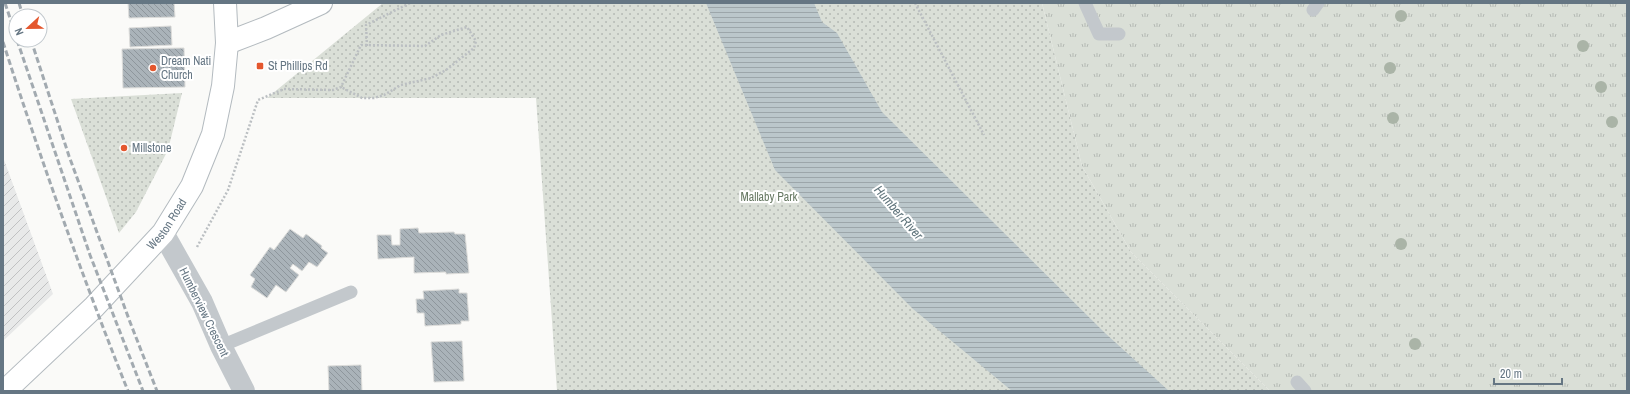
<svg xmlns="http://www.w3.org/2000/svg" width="1630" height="394" font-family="'Archivo Narrow',sans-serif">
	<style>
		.industrial { fill: url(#industrial-furrows) }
		.grass { fill: url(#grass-tufts) }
		.park { fill: url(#park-dots) }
		.water { fill: url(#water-rules) }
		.building { fill: url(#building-back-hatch); stroke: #dcdcda }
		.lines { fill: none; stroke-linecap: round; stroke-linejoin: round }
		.secondary-casing { stroke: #b3babf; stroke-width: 24 }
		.path { stroke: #bbbfc2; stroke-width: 2.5; stroke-dasharray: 2 2; stroke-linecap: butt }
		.lane { stroke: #c3c8cc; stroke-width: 13 }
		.street { stroke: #c3c8cc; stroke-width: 22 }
		.secondary { stroke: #fff; stroke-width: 22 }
		.rail { stroke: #a2aab0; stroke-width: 3; stroke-dasharray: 6 3; stroke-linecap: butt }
		.tree { fill: #aab4a7 }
		.poi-dot { fill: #e4572e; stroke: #fff; stroke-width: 1.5 }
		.labels { text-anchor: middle; stroke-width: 4; stroke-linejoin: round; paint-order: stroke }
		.poi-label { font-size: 12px; fill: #657683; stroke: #fff; text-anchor: start }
		.park-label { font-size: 12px; fill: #687a64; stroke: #fff }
		.street-label { font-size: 12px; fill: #657683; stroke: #fff }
		.water-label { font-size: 13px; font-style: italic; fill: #60757c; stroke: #fff }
	</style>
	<defs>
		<pattern id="industrial-furrows" width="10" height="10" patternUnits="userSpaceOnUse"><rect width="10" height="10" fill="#e8e9e9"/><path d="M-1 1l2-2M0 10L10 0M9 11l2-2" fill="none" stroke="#c0c1c2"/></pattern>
		<pattern id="grass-tufts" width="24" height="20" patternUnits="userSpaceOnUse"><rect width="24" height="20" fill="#dadfd7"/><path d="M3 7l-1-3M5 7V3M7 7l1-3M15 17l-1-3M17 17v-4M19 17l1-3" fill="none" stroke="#b4b9b4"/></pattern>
		<pattern id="park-dots" width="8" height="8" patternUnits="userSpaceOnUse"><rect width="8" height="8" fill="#dadfd7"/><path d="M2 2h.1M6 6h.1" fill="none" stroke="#b4b9b4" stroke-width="1.8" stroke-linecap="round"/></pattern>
		<pattern id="water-rules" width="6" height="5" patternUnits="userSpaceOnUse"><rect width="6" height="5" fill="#bbc7cb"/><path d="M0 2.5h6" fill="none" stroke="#9ca6aa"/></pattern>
		<pattern id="building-back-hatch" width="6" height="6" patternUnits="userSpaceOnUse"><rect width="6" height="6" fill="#aab3b9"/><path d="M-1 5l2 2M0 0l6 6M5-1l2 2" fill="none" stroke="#8e969c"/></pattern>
	</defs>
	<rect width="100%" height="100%" fill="#fafaf8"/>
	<!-- industrial -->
	<path class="industrial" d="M 3,157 L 53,294 L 3,341 Z"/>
	<!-- grass -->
	<path class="grass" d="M 1042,3 L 1627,3 L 1627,391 L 1270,391 L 1131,252 L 1082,166 Z"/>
	<!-- park -->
	<path class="park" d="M 383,3 L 1042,3 L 1082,166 L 1131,252 L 1270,391 L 557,391 L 536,98 L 267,98 Z
		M 182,93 L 168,150 L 136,212 L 119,233 L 71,99 Z"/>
	<!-- water -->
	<path class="water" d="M 706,3 L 814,3 L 822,22 L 837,33 L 882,112 L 1105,333 L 1169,391 L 1012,391 L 913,309 L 775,170 Z"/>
	<!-- building -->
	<path class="building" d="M 128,3 L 174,3 L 175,17 L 129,18 Z
		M 171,26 L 172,45 L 130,47 L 129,28 Z
		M 184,48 L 185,87 L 123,88 L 122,49 Z
		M 418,228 L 419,233 L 454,232 L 455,234 L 465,234 L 469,273 L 446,274 L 446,272 L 414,273 L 414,257 L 378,259 L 377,235 L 391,235 L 392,245 L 400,245 L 400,229 Z
		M 290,229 L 303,238 L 306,234 L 322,246 L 321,248 L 328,253 L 317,267 L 309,262 L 302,271 L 293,264 L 290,268 L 299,275 L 286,292 L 276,285 L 267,298 L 251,287 L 255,279 L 250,275 L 270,247 L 274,250 Z
		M 459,289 L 459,293 L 467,293 L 469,321 L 461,321 L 461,324 L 425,326 L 424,313 L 417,313 L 416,299 L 424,299 L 423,291 Z
		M 462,341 L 464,381 L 434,382 L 431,342 Z
		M 361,365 L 362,391 L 329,391 L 328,366 Z"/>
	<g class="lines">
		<!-- secondary casing -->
		<g class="secondary-casing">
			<g id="secondary">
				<path d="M 227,43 L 266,28 L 321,3"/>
				<path id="s1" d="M 5,391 L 94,307 L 163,233 L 192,186 L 213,134 L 223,86 L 227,43 L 225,3"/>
			</g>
		</g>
		<!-- path -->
		<path class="path" d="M 915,3 L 984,135
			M 367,46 L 366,25 L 410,3
			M 197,247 L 228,190 L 258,100 L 284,89 L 333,90 L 341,87 L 361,45 L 425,46 L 441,35 L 467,27 L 476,41 L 474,48 L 446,70 L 431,78 L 401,85 L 384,95 L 374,98 L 362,98 L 341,87"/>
		<!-- lane -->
		<path class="lane" d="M 1085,3 L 1099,34 L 1119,34
			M 1313,10 L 1318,3
			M 221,346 L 351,292
			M 1297,382 L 1305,391"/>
		<!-- street -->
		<path class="street" d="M 163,233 L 202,302 L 221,346 L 244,391"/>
		<!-- secondary -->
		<use href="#secondary" class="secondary"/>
		<!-- rail -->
		<path class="rail" d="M 5,3 L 16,36
			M 19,3 L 23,16
			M 17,40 L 90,255 L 143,391
			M 31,40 L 69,156 L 130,322 L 157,391
			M 3,42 C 41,160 82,276 128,391"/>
	</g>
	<!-- trees -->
	<g class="tree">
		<circle cx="1401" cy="16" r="6"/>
		<circle cx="1583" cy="46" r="6"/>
		<circle cx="1390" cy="68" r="6"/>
		<circle cx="1601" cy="87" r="6"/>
		<circle cx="1393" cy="118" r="6"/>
		<circle cx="1612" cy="122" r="6"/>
		<circle cx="1401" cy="244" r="6"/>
		<circle cx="1415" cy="344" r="6"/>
	</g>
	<!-- markers -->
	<g class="poi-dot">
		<rect x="256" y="62" width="8" height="8" rx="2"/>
		<circle cx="153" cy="68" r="4"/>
		<circle cx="124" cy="148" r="4"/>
	</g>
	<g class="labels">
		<!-- poi labels -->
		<g class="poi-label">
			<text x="161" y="65">Dream Nati<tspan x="161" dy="14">Church</tspan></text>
			<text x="268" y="70">St Phillips Rd</text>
			<text x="132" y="152">Millstone</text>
		</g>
		<!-- park labels -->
		<g class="park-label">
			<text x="769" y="201">Mallaby Park</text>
		</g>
		<!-- street labels -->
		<g class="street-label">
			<text dy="4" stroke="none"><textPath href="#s1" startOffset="233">Weston Road</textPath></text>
			<text transform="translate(204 312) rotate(64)" y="4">Humberview Crescent</text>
		</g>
		<!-- water labels -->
		<g class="water-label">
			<text transform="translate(899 212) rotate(49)" y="5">Humber River</text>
		</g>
	</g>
	<!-- border -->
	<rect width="1630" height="394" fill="none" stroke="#657683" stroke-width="8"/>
	<!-- north arrow -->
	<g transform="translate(28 28) rotate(248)"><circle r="19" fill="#ffffff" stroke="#c1c8cd"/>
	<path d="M0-3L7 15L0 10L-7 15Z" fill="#e4572e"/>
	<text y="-6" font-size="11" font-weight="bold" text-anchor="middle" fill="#657683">N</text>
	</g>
	<!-- scale -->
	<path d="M1494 378v6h68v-6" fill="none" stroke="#657683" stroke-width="2"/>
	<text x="1500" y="378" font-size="12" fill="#657683" stroke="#ffffff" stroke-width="3" paint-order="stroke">20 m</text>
</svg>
